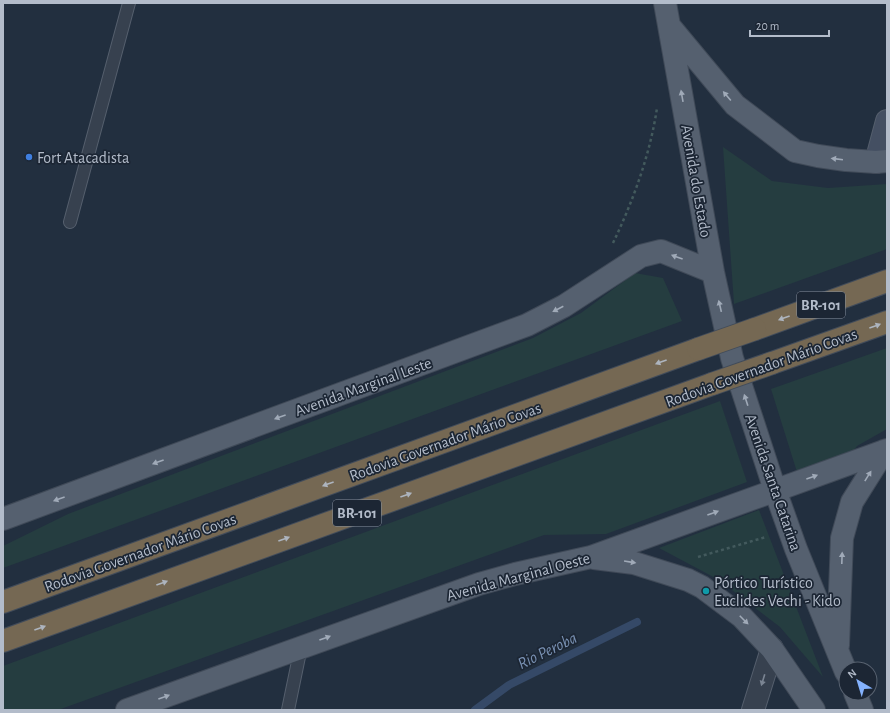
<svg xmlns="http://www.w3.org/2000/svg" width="890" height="713" font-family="'Alegreya Sans',sans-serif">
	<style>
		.green { fill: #253d40 }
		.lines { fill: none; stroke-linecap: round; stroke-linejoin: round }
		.stream { stroke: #354967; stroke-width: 8 }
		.lane-casing { stroke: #555f6d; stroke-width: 14 }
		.street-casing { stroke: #555f6d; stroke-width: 24 }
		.secondary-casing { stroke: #555f6d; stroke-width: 24 }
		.primary-casing { stroke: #404a58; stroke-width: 24 }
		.highway-casing { stroke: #424c5a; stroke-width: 24 }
		.path { stroke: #435a5d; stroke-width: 2.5; stroke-dasharray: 3 3; stroke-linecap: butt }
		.lane { stroke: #37414f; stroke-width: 12 }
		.street { stroke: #37414f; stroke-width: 22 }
		.secondary { stroke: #444f62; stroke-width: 22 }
		.primary { stroke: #55606f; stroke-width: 22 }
		.highway { stroke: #756853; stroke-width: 22 }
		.highway-bridge-casing { stroke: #424c5a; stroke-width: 24; stroke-linecap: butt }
		.highway-bridge { stroke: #756853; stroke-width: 22 }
		.oneway { fill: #a0aab8 }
		.oneway2 { fill: #adb4be }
		.oneway3 { fill: #7b8593 }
		.shop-dot { fill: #3f7fe0; stroke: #1c2634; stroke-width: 1.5 }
		.culture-dot { fill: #0f9aa8; stroke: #1c2634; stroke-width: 1.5 }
		.labels { text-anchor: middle; stroke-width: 3.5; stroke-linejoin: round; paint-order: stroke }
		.shield { fill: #1c2634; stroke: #868f9d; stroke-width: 1 }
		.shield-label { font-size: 15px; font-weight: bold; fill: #b3bcca }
		.poi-label { font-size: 16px; fill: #b3bcca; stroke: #1c2634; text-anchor: start }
		.street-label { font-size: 16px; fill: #b3bcca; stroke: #1c2634 }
		.water-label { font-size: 17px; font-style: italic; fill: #7991b3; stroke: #1c2634 }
	</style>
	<rect width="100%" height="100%" fill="#222f3f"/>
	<!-- green -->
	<path class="green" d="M 723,147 L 772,181 L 828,188 L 887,184 L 887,249 L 734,304 Z
		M 635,273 L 663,278 L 682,321 L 3,568 L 3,546 L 68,514 L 533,338 L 581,313 Z
		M 887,348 L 887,429 L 857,446 L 835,477 L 802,488 L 771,389 Z
		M 720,401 L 747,482 L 606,534 L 544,535 L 58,710 L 3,710 L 3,666 Z
		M 759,510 L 823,677 L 780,627 L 719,580 L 659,548 Z"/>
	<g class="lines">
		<!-- stream -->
		<path class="stream" d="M 475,710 L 509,685 L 637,622"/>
		<!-- lane casing -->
		<g class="lane-casing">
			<path id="lane" d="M 70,222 L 129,3
				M 288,710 L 301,647"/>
		</g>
		<!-- street casing -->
		<g class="street-casing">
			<path id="street" d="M 753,710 L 772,649"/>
		</g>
		<!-- secondary casing -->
		<g class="secondary-casing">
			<path id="secondary" d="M 876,162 L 887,121"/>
		</g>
		<!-- primary casing -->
		<g class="primary-casing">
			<path id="primary" d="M 665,3 L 713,272 L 732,358 L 775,490 L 796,549 L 846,672
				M 671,28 L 735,105 L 795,151 L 818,156 L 846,160 L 876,162 L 887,161
				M 3,519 L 527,325 L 564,306 L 641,256 L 661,251 L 713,272
				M 594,558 L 634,563 L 688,580 L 702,587 L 742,617 L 772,649 L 814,710
				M 838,645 L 842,538 L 852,502 L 884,451
				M 855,693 L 862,710
				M 127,710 L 479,584 L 515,574 L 591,557 L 887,450"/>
		</g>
		<!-- highway casing -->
		<g class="highway-casing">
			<path id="highway" d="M 755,329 L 887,281
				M 772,363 L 887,322
				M 3,602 L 698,349
				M 3,641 L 712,384"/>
		</g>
		<!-- path -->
		<path class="path" d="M 613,243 C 633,201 650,155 657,108
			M 698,557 L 766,537"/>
		<!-- lane -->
		<use href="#lane" class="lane"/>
		<!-- street -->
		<use href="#street" class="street"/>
		<!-- secondary -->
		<use href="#secondary" class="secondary"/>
		<!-- primary -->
		<use href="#primary" class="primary"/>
		<!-- highway -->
		<use href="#highway" class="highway"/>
		<!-- highway-bridge casing -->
		<g class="highway-bridge-casing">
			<path id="highway-bridge" d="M 698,349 L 755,329
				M 712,384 L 772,363"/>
		</g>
		<!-- highway-bridge -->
		<use href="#highway-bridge" class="highway-bridge"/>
	</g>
	<!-- one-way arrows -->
	<defs><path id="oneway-solid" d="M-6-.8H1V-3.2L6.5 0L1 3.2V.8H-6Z"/></defs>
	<g class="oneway">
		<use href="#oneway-solid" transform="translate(682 96) rotate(-100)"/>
		<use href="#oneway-solid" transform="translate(727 96) rotate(-130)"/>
		<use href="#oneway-solid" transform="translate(837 159) rotate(-173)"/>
		<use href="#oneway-solid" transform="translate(677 257) rotate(-160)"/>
		<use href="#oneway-solid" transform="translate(720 306) rotate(-103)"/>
		<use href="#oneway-solid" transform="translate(558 309) rotate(153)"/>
		<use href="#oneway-solid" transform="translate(746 400) rotate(-108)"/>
		<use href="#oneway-solid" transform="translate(280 417) rotate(160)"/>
		<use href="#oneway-solid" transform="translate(158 462) rotate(160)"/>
		<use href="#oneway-solid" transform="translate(868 476) rotate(-58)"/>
		<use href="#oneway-solid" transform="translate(812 477) rotate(-20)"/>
		<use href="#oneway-solid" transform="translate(59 499) rotate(160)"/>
		<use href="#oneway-solid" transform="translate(713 513) rotate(-20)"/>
		<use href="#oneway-solid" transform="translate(842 558) rotate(-88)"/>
		<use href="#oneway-solid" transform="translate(630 562) rotate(9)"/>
		<use href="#oneway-solid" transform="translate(744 620) rotate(45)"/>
		<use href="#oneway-solid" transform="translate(325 638) rotate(-20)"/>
		<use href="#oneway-solid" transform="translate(164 697) rotate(-20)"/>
	</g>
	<g class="oneway2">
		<use href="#oneway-solid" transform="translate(784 318) rotate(160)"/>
		<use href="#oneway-solid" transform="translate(875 326) rotate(-20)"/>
		<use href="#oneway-solid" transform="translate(661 362) rotate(160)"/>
		<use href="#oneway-solid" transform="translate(328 484) rotate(160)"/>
		<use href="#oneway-solid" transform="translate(406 495) rotate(-20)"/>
		<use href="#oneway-solid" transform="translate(284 539) rotate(-20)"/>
		<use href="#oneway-solid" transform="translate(162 583) rotate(-20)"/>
		<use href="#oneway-solid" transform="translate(40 628) rotate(-20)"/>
	</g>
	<use class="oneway3" href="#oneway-solid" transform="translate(763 680) rotate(107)"/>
	<!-- markers -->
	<circle class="shop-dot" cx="29" cy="157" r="4"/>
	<circle class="culture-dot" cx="706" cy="591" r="4"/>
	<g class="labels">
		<!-- shield labels -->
		<g class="shield">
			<rect x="797" y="292" width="48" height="26" rx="3"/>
			<rect x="333" y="500" width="48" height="26" rx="3"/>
		</g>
		<g class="shield-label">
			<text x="821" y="310">BR-101</text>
			<text x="357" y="518">BR-101</text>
		</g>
		<!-- poi labels -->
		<g class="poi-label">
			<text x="37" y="163">Fort Atacadista</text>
			<text x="714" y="588">Pórtico Turístico<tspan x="714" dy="18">Euclides Vechi - Kido</tspan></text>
		</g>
		<!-- street labels -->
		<g class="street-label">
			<text transform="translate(697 181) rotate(80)" y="6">Avenida do Estado</text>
			<text transform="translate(761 367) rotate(-20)" y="6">Rodovia Governador Mário Covas</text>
			<text transform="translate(363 386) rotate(-20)" y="6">Avenida Marginal Leste</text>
			<text transform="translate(445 441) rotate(-20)" y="6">Rodovia Governador Mário Covas</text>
			<text transform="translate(774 482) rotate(71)" y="6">Avenida Santa Catarina</text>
			<text transform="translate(140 552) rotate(-20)" y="6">Rodovia Governador Mário Covas</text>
			<text transform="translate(518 576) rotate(-15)" y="6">Avenida Marginal Oeste</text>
		</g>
		<!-- water labels -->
		<g class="water-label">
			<text transform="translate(547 650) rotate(-26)" y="6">Rio Peroba</text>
		</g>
	</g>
	<!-- border -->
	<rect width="890" height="713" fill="none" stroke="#b3bcca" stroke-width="8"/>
	<!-- north arrow -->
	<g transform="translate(858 681) rotate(322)"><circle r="19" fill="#1c2634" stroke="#586270"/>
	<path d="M0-3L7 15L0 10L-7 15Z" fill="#84b2fe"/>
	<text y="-6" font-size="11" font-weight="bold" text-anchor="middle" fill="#b3bcca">N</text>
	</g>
	<!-- scale -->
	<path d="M750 30v6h79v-6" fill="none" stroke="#b3bcca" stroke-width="2"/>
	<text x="756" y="30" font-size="12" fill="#b3bcca" stroke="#1c2634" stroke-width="3" paint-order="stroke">20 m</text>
</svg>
